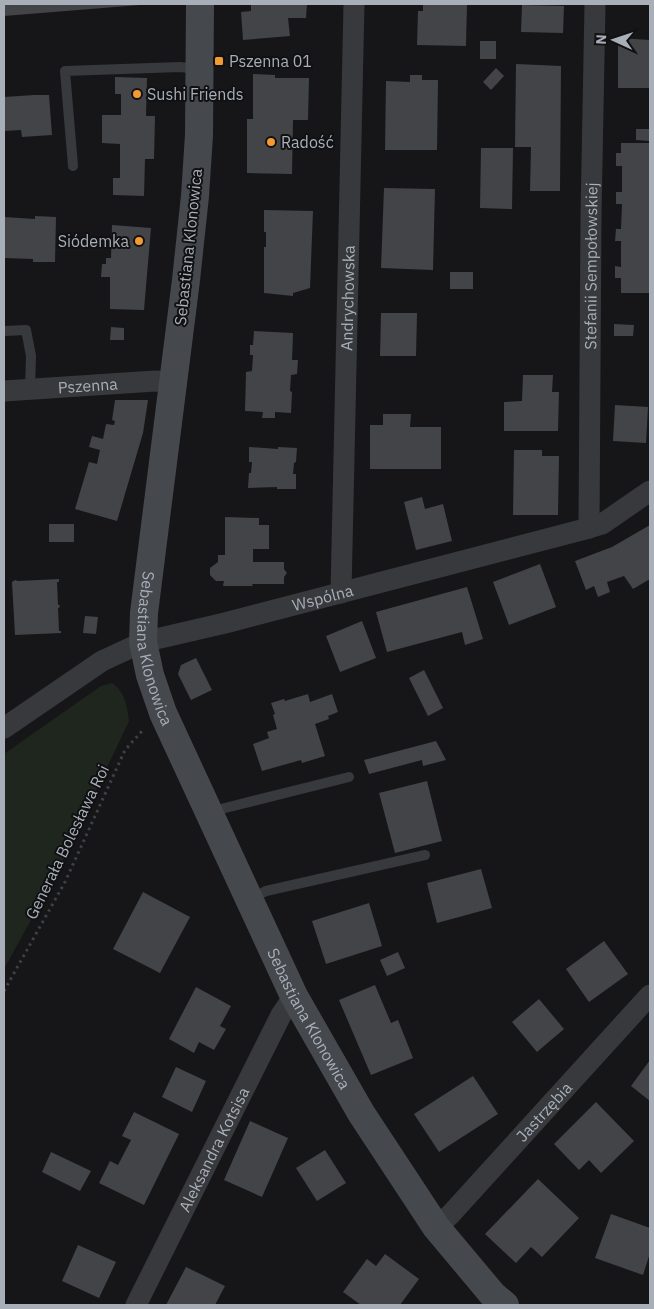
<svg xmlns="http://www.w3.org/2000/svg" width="654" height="1309" font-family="'IBM Plex Sans',sans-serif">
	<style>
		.green { fill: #1e261e }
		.building { fill: #424448 }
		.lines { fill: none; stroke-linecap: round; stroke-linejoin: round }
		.path { stroke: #3d4044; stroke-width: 3; stroke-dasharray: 2.5 4; stroke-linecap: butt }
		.lane { stroke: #37393d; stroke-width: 10 }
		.street { stroke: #37393d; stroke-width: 21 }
		.secondary { stroke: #45484d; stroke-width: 28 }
		.poi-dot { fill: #f39a33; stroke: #111113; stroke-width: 2 }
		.labels { text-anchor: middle; stroke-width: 4; stroke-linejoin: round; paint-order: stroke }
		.poi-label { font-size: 16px; fill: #a8afb8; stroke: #111113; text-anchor: start }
		.street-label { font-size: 16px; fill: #a8afb8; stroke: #111113 }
	</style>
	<rect width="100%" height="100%" fill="#161618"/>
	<!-- green -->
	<path class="green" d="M 112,683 C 125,692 127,706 129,721 L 59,869 L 4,969 L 4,754 L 101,686 Z"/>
	<!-- building -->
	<path class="building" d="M 4,4 L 140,4 L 140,5 L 4,16 Z
		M 251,4 L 307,4 L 306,18 L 288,18 L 290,36 L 243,40 L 241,12 L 251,11 Z
		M 423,4 L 467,4 L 466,46 L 417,45 L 418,11 L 423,11 Z
		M 522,5 L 564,6 L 563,33 L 521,32 Z
		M 618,38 L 650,40 L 650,88 L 618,88 Z
		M 480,41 L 496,41 L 496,59 L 480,59 Z
		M 516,64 L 561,66 L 560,191 L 530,191 L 531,147 L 515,147 Z
		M 496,68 L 504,76 L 491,90 L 483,82 Z
		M 253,74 L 275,75 L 275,78 L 309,78 L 308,120 L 293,120 L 292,174 L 247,173 L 247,119 L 253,119 Z
		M 410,75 L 422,75 L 422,80 L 438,80 L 437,150 L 385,150 L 386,81 L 410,82 Z
		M 115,77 L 147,78 L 146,116 L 155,116 L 154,159 L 145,159 L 144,196 L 113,195 L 113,178 L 120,178 L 120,144 L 102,143 L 102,115 L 121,115 L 121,94 L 115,94 Z
		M 34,95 L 49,95 L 52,135 L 22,137 L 21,130 L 4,131 L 4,97 Z
		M 636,129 L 650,129 L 650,141 L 636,140 Z
		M 621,143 L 650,143 L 649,293 L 621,293 L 621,278 L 615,278 L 615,266 L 621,267 L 621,241 L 615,241 L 616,229 L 621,229 L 622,204 L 616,204 L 616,192 L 622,192 L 622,166 L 616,166 L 616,153 L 621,153 Z
		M 481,148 L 513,148 L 512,209 L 480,208 Z
		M 384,188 L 435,189 L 433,270 L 381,268 Z
		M 264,210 L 313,211 L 310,288 L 293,293 L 293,296 L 264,293 L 264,247 L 266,247 L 266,232 L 264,232 Z
		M 35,216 L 56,217 L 55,262 L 33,262 L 33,259 L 4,258 L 4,217 L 35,219 Z
		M 112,225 L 151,228 L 144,310 L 110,309 L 110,277 L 101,277 L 102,264 L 106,264 L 106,258 L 111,258 Z
		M 450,272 L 473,272 L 473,289 L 450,289 Z
		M 381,313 L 417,313 L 416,356 L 380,356 Z
		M 614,324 L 634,325 L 633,336 L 614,336 Z
		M 111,327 L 124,328 L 124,340 L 110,340 Z
		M 254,331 L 293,333 L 292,360 L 298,360 L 297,374 L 291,375 L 290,391 L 292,392 L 291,413 L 275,412 L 275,418 L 262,418 L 263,412 L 245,411 L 246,372 L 252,371 L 253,355 L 250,355 L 250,345 L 253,345 Z
		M 523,375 L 553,375 L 552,392 L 559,392 L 558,431 L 504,431 L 504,402 L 522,401 Z
		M 115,400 L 148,400 L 143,433 L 117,521 L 75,509 L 89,462 L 97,464 L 100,450 L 89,447 L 92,436 L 103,439 L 106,424 L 114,425 L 115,421 L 112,420 Z
		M 615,405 L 648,407 L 646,443 L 613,441 Z
		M 383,414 L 411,414 L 410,427 L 441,427 L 441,469 L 370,469 L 370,425 L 383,425 Z
		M 249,447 L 278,449 L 278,447 L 297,448 L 296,462 L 294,463 L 293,474 L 296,474 L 296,489 L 277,489 L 277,487 L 248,488 L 249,473 L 251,473 L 252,462 L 249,462 Z
		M 514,450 L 542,450 L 542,456 L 559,456 L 558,515 L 513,515 Z
		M 422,497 L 425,509 L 443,504 L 452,541 L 416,550 L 404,502 Z
		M 225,517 L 259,518 L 259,525 L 269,525 L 269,549 L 253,549 L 253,562 L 284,562 L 284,569 L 287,573 L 284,577 L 284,584 L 252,584 L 253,586 L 223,586 L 224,581 L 216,581 L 210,575 L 210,568 L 218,562 L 218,555 L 225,555 Z
		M 49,524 L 74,524 L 74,542 L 49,542 Z
		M 650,525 L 650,579 L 633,589 L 624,576 L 607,582 L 610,592 L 598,597 L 594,586 L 586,590 L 575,561 L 612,547 Z
		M 540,564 L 556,607 L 509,625 L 493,582 Z
		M 59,579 L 59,582 L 57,582 L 58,605 L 60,605 L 59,608 L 58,608 L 59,631 L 61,631 L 61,633 L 15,635 L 12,582 L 15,580 L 18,581 Z
		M 467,587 L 483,639 L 465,645 L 462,632 L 387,652 L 376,612 Z
		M 85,616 L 98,617 L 96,634 L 83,633 Z
		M 362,621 L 376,658 L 340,672 L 326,636 Z
		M 196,658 L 212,690 L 191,700 L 178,674 L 181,665 Z
		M 424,670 L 443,708 L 428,716 L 409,678 Z
		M 308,694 L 310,702 L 332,694 L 338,712 L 328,716 L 329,719 L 315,724 L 325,756 L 302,763 L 301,760 L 262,771 L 253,744 L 269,738 L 267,732 L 277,729 L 273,715 L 275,714 L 271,703 L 284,699 L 285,701 Z
		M 436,741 L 446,760 L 423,766 L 422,760 L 369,774 L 364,760 Z
		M 427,781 L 442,841 L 395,853 L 379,793 Z
		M 481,869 L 492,908 L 437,923 L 427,883 Z
		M 143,892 L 190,917 L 160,973 L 113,949 Z
		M 369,903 L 382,946 L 326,964 L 312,921 Z
		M 604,941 L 628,974 L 589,1002 L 566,969 Z
		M 398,952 L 405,968 L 387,976 L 380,960 Z
		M 375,985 L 391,1023 L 398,1020 L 413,1058 L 371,1075 L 339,1000 Z
		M 196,987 L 231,1006 L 220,1026 L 226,1029 L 214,1050 L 199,1042 L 194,1053 L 169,1039 Z
		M 539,999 L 564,1029 L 537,1052 L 512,1022 Z
		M 650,1060 L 650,1101 L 631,1086 Z
		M 176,1067 L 206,1081 L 192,1112 L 162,1097 Z
		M 473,1076 L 498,1114 L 439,1152 L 414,1114 Z
		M 596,1102 L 634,1141 L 601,1173 L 589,1160 L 579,1170 L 554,1144 Z
		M 134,1112 L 179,1134 L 144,1205 L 99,1183 L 110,1161 L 118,1165 L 131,1140 L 122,1136 Z
		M 250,1121 L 288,1138 L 262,1197 L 224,1180 Z
		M 325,1150 L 346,1183 L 317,1201 L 296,1168 Z
		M 51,1152 L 91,1171 L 80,1191 L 42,1172 Z
		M 538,1179 L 579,1218 L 542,1257 L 531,1247 L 516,1263 L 485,1234 Z
		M 611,1214 L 650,1228 L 650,1253 L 643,1275 L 595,1258 Z
		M 78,1245 L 116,1262 L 99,1298 L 62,1281 Z
		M 385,1254 L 419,1279 L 400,1305 L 361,1305 L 343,1292 L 367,1259 L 376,1266 Z
		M 186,1267 L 225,1286 L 215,1305 L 166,1305 Z"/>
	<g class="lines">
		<!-- path -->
		<path class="path" d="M 4,991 L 65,882 L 125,750 L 142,731"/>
		<!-- lane -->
		<path class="lane" d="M 73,166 L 65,71 L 180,67 L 198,69
			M 4,331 L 26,330 L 31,356 L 30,390
			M 209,812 L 349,777
			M 250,899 L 266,891 L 425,855"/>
		<!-- street -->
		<g class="street">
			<path id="s1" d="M 4,391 L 155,381 L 173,382"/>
			<path id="s2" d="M 589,528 L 591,215 L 595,4"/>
			<path id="s3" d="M 341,593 L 354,4"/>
			<path id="s4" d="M 4,728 L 102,661 L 143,642 L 225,623 L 589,528 L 602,524 L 650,491"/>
			<path id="s5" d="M 436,1227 L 450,1215 L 650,995"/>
			<path id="s6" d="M 136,1305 L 281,1015 L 294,996"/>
		</g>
		<!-- secondary -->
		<path class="secondary" id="s7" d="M 200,4 L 199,135 L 195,196 L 186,280 L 144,613 L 143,642 L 150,675 L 163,713 L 294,996 L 361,1113 L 436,1227 L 493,1295 L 505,1305"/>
	</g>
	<!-- markers -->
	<g class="poi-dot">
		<rect x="214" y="56" width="10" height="10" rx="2.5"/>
		<circle cx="137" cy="94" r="5"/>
		<circle cx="271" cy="142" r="5"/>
		<circle cx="139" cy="241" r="5"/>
	</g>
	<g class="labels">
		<!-- poi labels -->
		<g class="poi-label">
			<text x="229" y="67">Pszenna 01</text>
			<text x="147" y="100">Sushi Friends</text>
			<text x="281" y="148">Radość</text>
			<text x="129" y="247" text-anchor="end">Siódemka</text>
		</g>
		<!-- street labels -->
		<g class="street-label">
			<text transform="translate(188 247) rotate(-84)" y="6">Sebastiana Klonowica</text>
			<text dy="6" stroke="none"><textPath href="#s2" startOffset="262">Stefanii Sempołowskiej</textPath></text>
			<text dy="6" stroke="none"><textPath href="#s3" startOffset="295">Andrychowska</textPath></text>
			<text dy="6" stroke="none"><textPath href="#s1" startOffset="84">Pszenna</textPath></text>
			<text dy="6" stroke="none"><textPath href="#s4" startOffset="349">Wspólna</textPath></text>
			<text dy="6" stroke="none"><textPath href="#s7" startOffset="649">Sebastiana Klonowica</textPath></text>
			<text transform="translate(67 842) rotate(-64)" y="6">Generała Bolesława Roi</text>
			<text dy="6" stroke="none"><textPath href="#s7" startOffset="1054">Sebastiana Klonowica</textPath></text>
			<text dy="6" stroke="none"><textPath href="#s5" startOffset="158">Jastrzębia</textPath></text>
			<text dy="6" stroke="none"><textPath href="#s6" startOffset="174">Aleksandra Kotsisa</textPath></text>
		</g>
	</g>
	<!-- border -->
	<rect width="654" height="1309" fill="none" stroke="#a8afb8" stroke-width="10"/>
	<!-- north arrow -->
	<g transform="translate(614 40) rotate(273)" stroke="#111113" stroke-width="4" paint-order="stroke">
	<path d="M0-4L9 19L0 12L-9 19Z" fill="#a8afb8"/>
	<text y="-8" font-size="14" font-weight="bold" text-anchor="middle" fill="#a8afb8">N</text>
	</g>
</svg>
